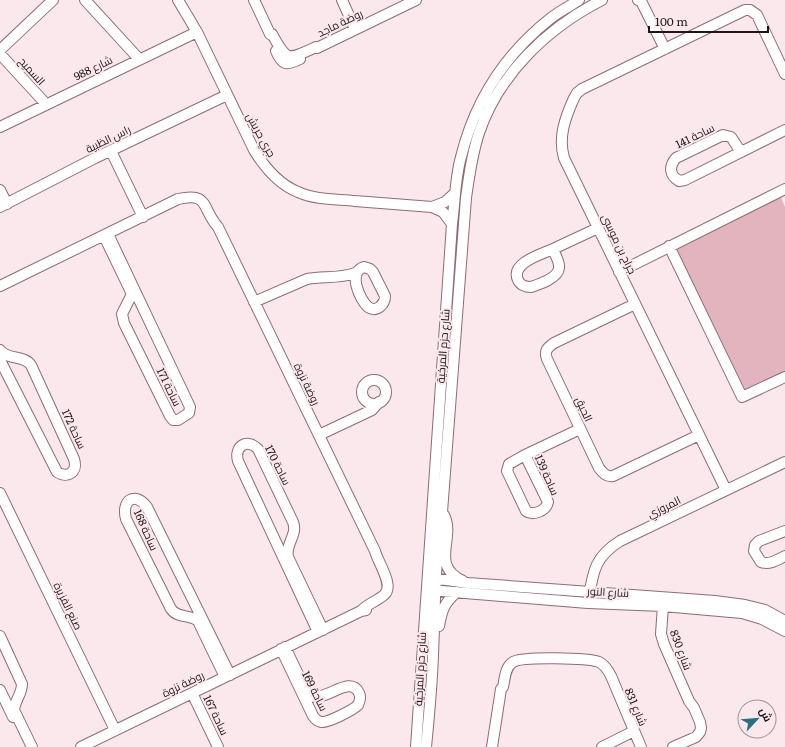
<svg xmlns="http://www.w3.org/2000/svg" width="785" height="747" font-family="Literata,Cairo,serif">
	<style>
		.green { fill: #e2b5be }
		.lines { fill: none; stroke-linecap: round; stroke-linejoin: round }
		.minor-casing { stroke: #906c73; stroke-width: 12 }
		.minor { stroke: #fff; stroke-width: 10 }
		.labels { text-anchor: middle; stroke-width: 4; stroke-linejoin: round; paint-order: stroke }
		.street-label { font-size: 11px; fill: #221417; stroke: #fae8ec }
	</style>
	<rect width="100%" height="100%" fill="#fae8ec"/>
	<!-- green -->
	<path class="green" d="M 780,195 L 785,207 L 785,373 L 743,394 L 672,249 Z"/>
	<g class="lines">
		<!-- minor casing -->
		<g class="minor-casing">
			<path id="minor" d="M 85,0 L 139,59
				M 178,0 L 197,32 L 254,150 C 265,168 278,184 298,192 C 316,200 336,199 355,201 C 381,203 406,205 432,207 L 443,212 L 452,224
				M 254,0 L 270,34 L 272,34 C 287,62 288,60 316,47 L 317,48 L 416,0
				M 342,0 L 355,29
				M 638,0 L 641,1 L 665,49
				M 0,50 L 53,0
				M 276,51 C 282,65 286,66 300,59
				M 0,54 L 46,104
				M 0,127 L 197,32
				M 111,151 L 143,217
				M 741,152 L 731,137 L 723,135 L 676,158 C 669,166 669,175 679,181 L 685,180 L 785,130
				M 0,190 L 7,204
				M 0,207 L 95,158 L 227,95
				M 432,207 L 445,202 L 455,193
				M 104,236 L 132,294 L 122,314 L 124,323 L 170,416 L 173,420 L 178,420 L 189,413 L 190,407 L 108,234
				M 669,246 L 742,397 L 785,377
				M 553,249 C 555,255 560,262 559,268 C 558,278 540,284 531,287 C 526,287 520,285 518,280 C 510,263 542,254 553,249 Z
				M 553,249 L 598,228
				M 364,267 L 370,269 L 373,272 L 385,296 C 385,304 377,313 368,307 C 360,300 347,272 364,267 Z
				M 619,272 L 785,189
				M 0,286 L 178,199 C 210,192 201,208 218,227 L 375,551 C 378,563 395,586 384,595 C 377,601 367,604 361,611
				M 254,302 L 307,279 C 323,276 339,279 355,273
				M 635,304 L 554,343 C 547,348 544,351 547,359 L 599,468 C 603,473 606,477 613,476 L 699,435
				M 0,350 C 8,361 23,354 31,365 L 74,459 C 78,472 68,479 57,472 L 0,360
				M362 392a12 12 0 1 1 24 0a12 12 0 1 1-24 0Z
				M 319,435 L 372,410 L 379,402
				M 525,455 L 548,502 C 546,511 533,516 526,511 L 507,471 L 509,464 Z
				M 525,455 L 580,429
				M 726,490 L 564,158 C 558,137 565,118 574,98 L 577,93 L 582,89 L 745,10 L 750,10 L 757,15 L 785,74
				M 0,493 L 115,730
				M 444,515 C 456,538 429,565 463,581
				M 785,531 L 759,541 L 755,545 L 754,551 L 761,562 C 770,565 777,560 785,556
				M 432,578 L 468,583 L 715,601 L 745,605 L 765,610 L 785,621
				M 429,590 L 588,603 L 663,606 L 742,613 L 762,619 L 785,631
				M 589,597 C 593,570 596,556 620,541 L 785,462
				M 663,606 L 661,634 L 664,644 L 689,701 L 694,708 L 700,722 L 701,728 L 700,732 L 696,737 L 673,747
				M 439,626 C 442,610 444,603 457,592
				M 318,632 L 238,461 C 234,446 247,438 258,449 L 293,522 C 298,535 285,544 288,557 L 323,630
				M 0,636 L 22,684 C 22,694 15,700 14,710 L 32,747
				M 281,649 L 313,716 C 315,719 317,721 321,722 C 328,723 353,710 358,705 C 360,701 361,697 359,693 C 350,673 323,705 308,695 L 285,647
				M 225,677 L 198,621 C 190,614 178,619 171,609 L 126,519 C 121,500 135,491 147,507 L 230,675
				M 0,690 L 13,717
				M 192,693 L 218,747
				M 81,747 L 361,611 L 366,610
				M 416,747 L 452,224 C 455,202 455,178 461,157 C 475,101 505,54 551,18 C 560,11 570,6 579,0
				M 426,747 C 429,716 432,686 433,655 C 435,608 435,559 442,512 L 466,198 C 469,176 472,154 479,133 C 499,74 547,28 602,0
				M 492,747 L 501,689 L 503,687 C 505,678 505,667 513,662 C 522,656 589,658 599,662 C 605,665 608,670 611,676 L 641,747
				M 602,747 L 634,731"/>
		</g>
		<!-- minor -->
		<use href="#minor" class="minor"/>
	</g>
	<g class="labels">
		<!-- street labels -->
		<g class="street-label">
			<text transform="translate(340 23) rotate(-26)" y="4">روضة ماجد</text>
			<text transform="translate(93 68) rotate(-26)" y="4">شارع 988</text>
			<text transform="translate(32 71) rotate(48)" y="4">السميح</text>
			<text transform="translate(261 135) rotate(61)" y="4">جري حريش</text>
			<text transform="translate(695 136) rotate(-26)" y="4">ساحة 141</text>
			<text transform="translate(108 139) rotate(-26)" y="4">راس الظبية</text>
			<text transform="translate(619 244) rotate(64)" y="4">جراح بن موسى</text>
			<text transform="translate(443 346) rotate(-86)" y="4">شارع حزم المرخية</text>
			<text transform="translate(307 384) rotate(64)" y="4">روضة نزوة</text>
			<text transform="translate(169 387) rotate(64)" y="4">ساحة 171</text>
			<text transform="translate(584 409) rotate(65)" y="4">الحبق</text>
			<text transform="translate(74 429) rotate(65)" y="4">ساحة 172</text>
			<text transform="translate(278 465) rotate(63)" y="4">ساحة 170</text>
			<text transform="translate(547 475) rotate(66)" y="4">ساحة 139</text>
			<text transform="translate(664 507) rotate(-26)" y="4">المروزي</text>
			<text transform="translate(146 530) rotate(66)" y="4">ساحة 168</text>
			<text transform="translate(608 592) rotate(3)" y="4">شارع النور</text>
			<text transform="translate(68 606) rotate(64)" y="4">صنع الفزيرة</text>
			<text transform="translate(681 650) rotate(69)" y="4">شارع 830</text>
			<text transform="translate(420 669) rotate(-87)" y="4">شارع حزم المرخية</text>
			<text transform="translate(183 684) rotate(-26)" y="4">روضة نزوة</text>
			<text transform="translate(315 691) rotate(63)" y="4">ساحة 169</text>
			<text transform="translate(636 707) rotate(67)" y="4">شارع 831</text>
			<text transform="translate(216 715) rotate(64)" y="4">ساحة 167</text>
		</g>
	</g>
	<!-- north arrow -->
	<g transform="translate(757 719) rotate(64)"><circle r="19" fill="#fae8ec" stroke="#a49397"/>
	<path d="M0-3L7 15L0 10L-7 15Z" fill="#2b707f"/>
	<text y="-6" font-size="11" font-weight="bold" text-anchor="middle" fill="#221417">ش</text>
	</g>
	<!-- scale -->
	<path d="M649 26v6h119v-6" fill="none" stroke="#221417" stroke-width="2"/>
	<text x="655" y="26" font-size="12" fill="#221417" stroke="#fae8ec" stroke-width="3" paint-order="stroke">100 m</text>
</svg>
